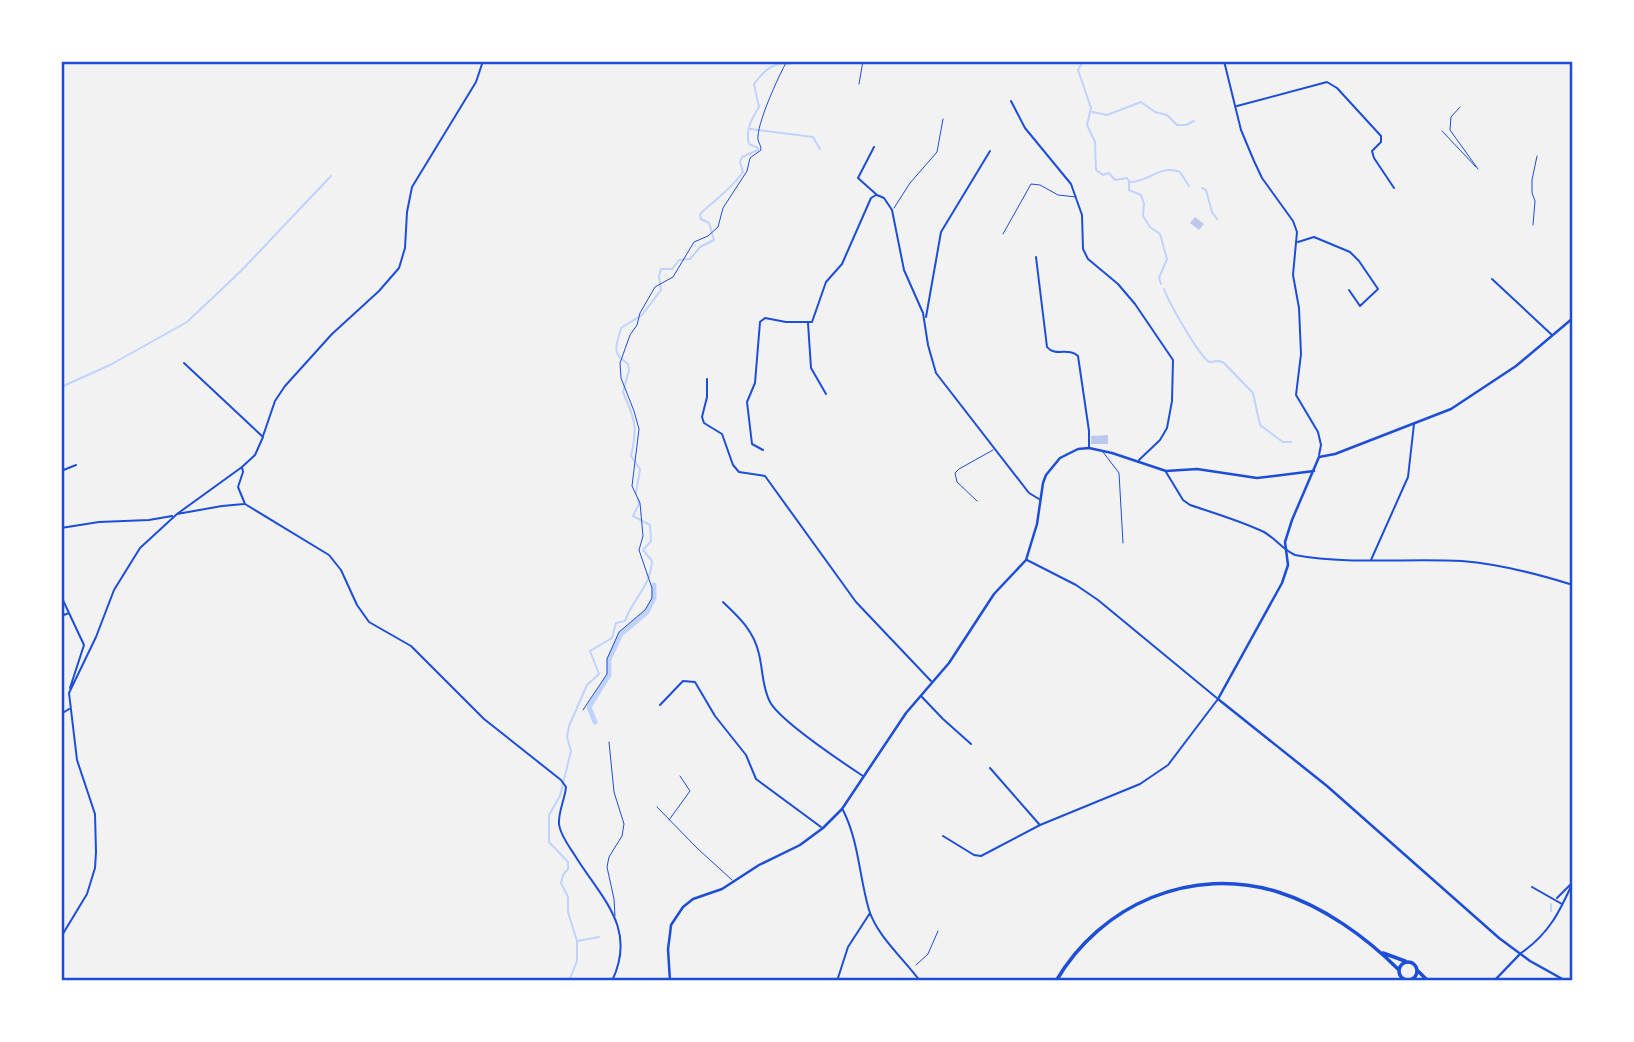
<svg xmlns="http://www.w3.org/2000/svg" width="1634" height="1042" font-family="Commissioner,sans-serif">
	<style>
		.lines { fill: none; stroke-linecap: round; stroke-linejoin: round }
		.stream { stroke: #bfd3fe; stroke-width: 2 }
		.canal { stroke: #bfd3fe; stroke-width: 5 }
		.building { fill: #bdc9ec }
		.path { stroke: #1d4ed8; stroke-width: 1 }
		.service { stroke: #1d4ed8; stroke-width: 1 }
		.minor { stroke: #1d4ed8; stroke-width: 2 }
		.tertiary { stroke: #1d4ed8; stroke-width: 2.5 }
		.primary { stroke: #1d4ed8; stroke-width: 3.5 }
		.neatline { fill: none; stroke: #1d4ed8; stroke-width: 2.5 }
	</style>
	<rect width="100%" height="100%" fill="#f2f2f2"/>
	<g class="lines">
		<path class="stream" d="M1083,61l-5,9 13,38 -4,17 8,17 1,28 7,5 6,-2 6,7 12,-2 2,3v9l12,5 3,9 -1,12 7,11 10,7 7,25 -8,19 2,6
			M1092,112l15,3 34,-13 14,10 12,3 10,10h9l8,-4
			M750,129l63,8 7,12
			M1129,182c19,1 31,-18 51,-10l9,14
			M1202,188l4,2 6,22 5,7
			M1164,289c5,14 34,65 45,73l10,-1 5,2 29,30 7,32 23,17h8
			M61,387l49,-22 77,-43 54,-51 90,-95
			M636,493l4,-24 -9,-13c7,-32 4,-35 -8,-64l6,-22 -1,-6c-18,-12 -11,-18 -7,-36l21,-13 19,-25 -2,-14 2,-7h11l7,-9 11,-1 10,-12 14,-7 -5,-17 -8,-4 -1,-5c15,-14 31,-25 43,-42l-3,-10 2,-5 16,-7v-2l-9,-4c-4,-13 3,-26 10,-37l-5,-23c9,-12 19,-23 35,-20l4,-3
			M1551,911v-7
			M577,941l22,-4
			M569,981l8,-20v-20l-9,-29v-15l-7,-14 2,-8 5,-6v-7l-19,-20v-27l11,-19 11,-45 -4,-14 2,-11 18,-41 12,-11 -9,-23 22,-13 4,-15 9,-2c8,-23 25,-33 27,-60l-9,-11 8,-9 -1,-16 -17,-9 6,-12 -1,-5"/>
		<path class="canal" d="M595,722l-6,-15 20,-32v-16l12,-25 26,-22 7,-14v-13"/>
	</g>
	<path class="building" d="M1195,217l9,7 -5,6 -9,-7z
		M1108,435v9h-17v-8z"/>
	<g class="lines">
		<path class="path" d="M859,84l4,-23
			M583,710l24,-36v-15l12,-27 26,-22 7,-12v-10l-13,-38 4,-14 -3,-33 -8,-17 7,-57 -5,-18 -13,-33 -1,-15 10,-28 7,-10 3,-12 15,-26 18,-10 21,-35 14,-6 10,-9 5,-19 24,-37 3,-13 11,-8c0,-4 -2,-7 -3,-10 -2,-15 21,-65 29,-79
			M916,965l12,-11 10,-23"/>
		<path class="service" d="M1460,107l-9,10 -1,13 28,39
			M1442,131l34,36
			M894,208l16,-25 27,-31 6,-33
			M1533,225l2,-24 -3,-8v-13l5,-24
			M1003,234l28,-50 9,1 18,10 18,2
			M1103,452l16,21 4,70
			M977,501l-20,-19 -2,-9 4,-4 34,-19
			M609,742l5,50 10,32 -2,12 -13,21 -2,10 7,32 1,17
			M657,807l40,41 35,32
			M669,820l21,-29 -10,-15"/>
		<path class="minor" d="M1224,61l17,69 13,31 8,17 31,43 4,11 -4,43 6,33 2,46 -5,41 22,37 3,13 -2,10
			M1011,101l14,27 46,56 11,31 1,34 5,10 30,25 17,20 38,56 -1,41 -5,27 -7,12 -21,20
			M1237,106l90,-24 10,6 44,48v6l-9,9 2,7 20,30
			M874,147l-16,31 19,17 7,3 8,12 12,60 19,43 5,32 8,28 93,120 10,6
			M1298,242l16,-5 36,15 9,9 19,28 -18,17 -11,-16
			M1036,257l11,90c8,10 22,0 31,9l11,75v16
			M1492,279l60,56
			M926,317l15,-85 49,-81
			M808,323l3,45 15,26
			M707,379v18l-5,20 2,6 18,11 11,31 6,7 26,4 91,126 75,79
			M263,436l12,-35 10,-15 47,-52 47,-43 20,-23 6,-20 2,-36 5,-25 64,-105 7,-21
			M763,450l-11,-6 -5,-42 8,-19 5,-61 5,-4 21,4h26l14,-40 16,-18 29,-66 5,-3
			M242,467l1,5 -5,15 7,17 84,51 12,15 16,35 12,17 42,24 73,73 77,61 5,7c-1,12 -8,25 -7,37 1,10 9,21 15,30 26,43 64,73 38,127
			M61,471l15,-6
			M1166,472l17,28 7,5c24,8 51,16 74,27 11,6 19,18 31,23 55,10 111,3 167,6 37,3 76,13 111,24
			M177,514l45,-8 22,-2
			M61,528l38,-6 50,-2 23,-4
			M1371,560l37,-83 6,-53
			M61,596l23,49 -14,43
			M723,602c16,15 31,29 36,52 4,16 3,33 11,48 11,20 72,60 93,74
			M61,616l8,-3
			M921,696l22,23 28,25
			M660,705l23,-24 12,1 20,34 31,39 10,24 65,48
			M61,714l8,-5
			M990,768l49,56
			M843,810c16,32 16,66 26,100 8,26 35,49 51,71
			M943,836l31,19 7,1 59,-31 100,-41 28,-19 50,-66 -120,-99 -22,-15 -49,-25
			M1532,887l30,17
			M1557,898l13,-13
			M61,937l26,-43 8,-26 1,-16 -1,-38 -18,-54 -8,-67 27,-56 18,-47 26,-42 37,-34 65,-47 13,-12 8,-18 -79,-74
			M1521,953c28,-19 39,-42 52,-71
			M837,981l11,-34 22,-34
			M1401,981l1,-3"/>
		<path class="tertiary" d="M670,981l-2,-32 2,-15 1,-9 12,-18 10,-8 29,-10 37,-24 41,-20 23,-17 19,-19 64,-96 43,-50 45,-69 32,-34 11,-36 6,-41 3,-8 14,-17 18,-9 11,-1 23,5 54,18 31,-2 60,9 57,-7
			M1494,981l26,-27
			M1566,981l-36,-20 -31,-23 -172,-152 -109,-87 64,-116 6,-18 -3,-23 7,-22 27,-63 16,-3 116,-45 65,-43 57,-48"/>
		<path class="primary" d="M1383,953l22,8
			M1399 971a9 9 0 1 1 18 0a9 9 0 1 1-18 0Z
			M1418,971l10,10
			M1056,981c45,-77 136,-116 222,-89 45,14 88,45 121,78"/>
	</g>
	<rect width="1634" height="1042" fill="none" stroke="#ffffff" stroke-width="126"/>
	<rect x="63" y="63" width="1508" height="916" class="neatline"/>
</svg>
